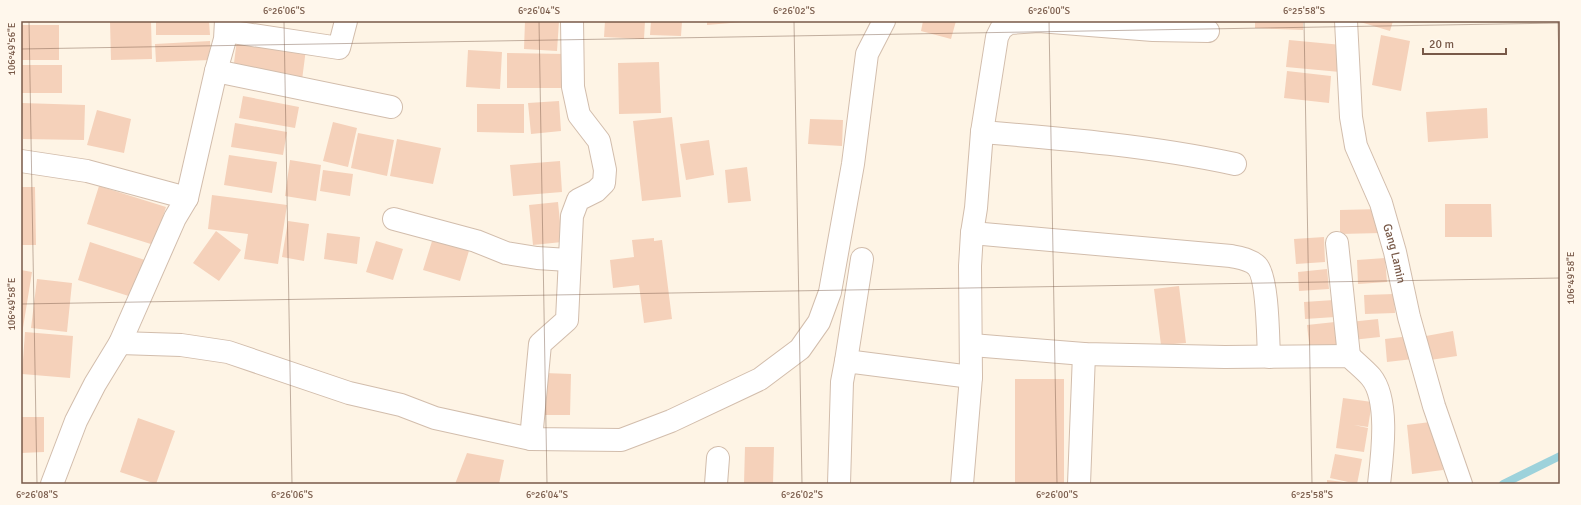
<svg xmlns="http://www.w3.org/2000/svg" width="1581" height="505" font-family="Signika,sans-serif">
	<style>
		.lines { fill: none; stroke-linecap: round; stroke-linejoin: round }
		.stream { stroke: #9dd2db; stroke-width: 8 }
		.building { fill: #f5d1ba }
		.minor-casing { stroke: #d2bdac; stroke-width: 24 }
		.minor { stroke: #fff; stroke-width: 22 }
		.ticks { fill: none; stroke: #785948; stroke-width: 1; stroke-opacity: 0.45 }
		.labels { text-anchor: middle; stroke-width: 3; stroke-linejoin: round; paint-order: stroke }
		.street-label { font-size: 12px; fill: #785948; stroke: #fff7ec }
		.neatline { fill: none; stroke: #785948; stroke-width: 1.5 }
		.ticks-label { font-size: 10px; text-anchor: middle; fill: #785948 }
	</style>
	<rect width="100%" height="100%" fill="#fef4e5"/>
	<g class="lines">
		<path class="stream" d="M1503,484l57,-28"/>
	</g>
	<path class="building" d="M110,21h41l1,38 -41,1z
		M156,21h53l1,14h-54z
		M525,21h34l-2,30 -33,-2z
		M605,21h40l-1,18 -40,-2z
		M651,21h31l-1,15 -31,-1z
		M707,21h35v1l-35,3z
		M923,21h33l-5,18 -30,-8z
		M1255,21h48v9l-48,-2z
		M1357,21h36l-3,10z
		M21,25h38v35h-38z
		M1381,35l29,6 -9,50 -29,-6z
		M237,39l69,10 -4,31 -69,-9z
		M1289,40l53,5 -2,27 -54,-5z
		M210,41l1,19 -55,2 -1,-18z
		M468,50l34,2 -2,37 -34,-2z
		M507,53l59,1 -1,34h-58z
		M659,62l2,51 -42,1 -1,-51z
		M21,65h41v28h-41z
		M1287,71l44,5 -2,27 -45,-5z
		M243,96l56,11 -4,21 -56,-10z
		M559,101l2,30 -30,3 -3,-31z
		M22,103l63,2 -1,35 -61,-1z
		M477,104h47v29l-47,-1z
		M1487,108l1,30 -60,4 -2,-30z
		M97,110l34,9 -7,34 -37,-8z
		M672,117l9,80 -39,4 -9,-80z
		M810,119l33,1 -1,26 -34,-2z
		M333,122l24,6 -9,39 -25,-6z
		M235,123l52,9 -4,23 -52,-8z
		M358,133l36,7 -7,36 -36,-8z
		M397,139l44,9 -8,36 -43,-8z
		M709,140l5,35 -28,5 -6,-36z
		M229,155l48,7 -5,31 -48,-8z
		M290,160l31,5 -5,36 -31,-5z
		M560,161l2,31 -49,4 -3,-31z
		M747,167l4,34 -23,2 -3,-33z
		M323,170l30,4 -3,22 -30,-5z
		M99,186l67,21 -12,38 -67,-21z
		M21,187h14l1,58h-15z
		M212,195l75,10 -9,59 -34,-5 4,-25 -40,-5z
		M558,202l4,40 -29,3 -4,-40z
		M1445,204h46l1,33h-47z
		M1380,209l1,24 -41,1v-24z
		M288,221l21,3 -5,37 -22,-4z
		M216,231l25,19 -22,31 -26,-18z
		M327,233l33,4 -3,27 -33,-5z
		M1324,237l1,25 -29,2 -2,-25z
		M433,238l38,6 -11,37 -37,-11z
		M654,238v3l8,-1 10,79 -28,4 -5,-38 -26,3 -3,-28 24,-3 -2,-17z
		M376,241l27,8 -10,31 -27,-8z
		M90,242l58,19 -13,37 -57,-18z
		M1385,258l2,24 -29,2 -1,-24z
		M1327,269l2,20 -30,2 -1,-19z
		M21,270l11,2 -10,62h-1z
		M37,279l35,4 -5,49 -36,-4z
		M1179,286l7,57 -25,2 -7,-56z
		M1394,294l1,19 -30,1 -1,-19z
		M1334,300l1,17 -30,2 -1,-17z
		M1378,319l2,18 -28,3 -2,-18z
		M1335,322l3,27 -28,3 -3,-27z
		M1453,331l4,25 -27,4 -4,-24z
		M25,332l48,4 -3,42 -48,-4z
		M1410,336l3,23 -26,3 -2,-23z
		M545,373l26,1 -1,41h-26z
		M1015,379h49v105h-49z
		M1343,398l29,4 -4,25 -14,-2 14,3 -4,24 -28,-4z
		M21,417h23v35l-23,1z
		M138,418l37,13 -19,53 -36,-12z
		M1438,421l5,49 -31,4 -5,-49z
		M745,447h29l-1,37h-29z
		M467,453l37,7 -5,24h-44z
		M1335,454l27,5 -5,25 -27,-6z
		M1327,480l25,3v1h-25z"/>
	<g class="lines">
		<g class="minor-casing">
			<g id="minor">
				<path id="s1" d="M1346,21l5,96 5,29 25,57 14,49 14,65 25,89 27,78"/>
				<path d="M226,31l113,17 7,-27"/>
				<path d="M216,71l175,36"/>
				<path d="M982,132c85,7 170,14 253,32"/>
				<path d="M21,161l66,10 100,27"/>
				<path d="M394,219l82,22 30,12 31,5 31,2"/>
				<path d="M972,233l259,23c8,2 19,3 26,10 11,12 11,72 12,91"/>
				<path d="M1337,243l12,113"/>
				<path d="M120,343l61,2 47,7 121,41 52,12 34,13 96,21 90,1 50,-19 89,-42 40,-30 19,-27 11,-30 23,-128 14,-110 17,-33"/>
				<path d="M972,345l112,9 141,3 124,-1c7,7 16,14 22,21 19,23 11,80 8,107"/>
				<path d="M846,361l16,-102"/>
				<path d="M531,439l9,-95 27,-24 5,-104 6,-16 18,-9 8,-8 1,-13 -6,-29 -20,-26 -6,-28 -1,-66"/>
				<path d="M52,484l24,-63 19,-37 25,-41 55,-125 12,-20 29,-127 9,-32 1,-18"/>
				<path d="M716,484l2,-26"/>
				<path d="M839,484l3,-102 4,-21 125,16"/>
				<path d="M962,484l9,-107 -1,-111 2,-33 4,-25 6,-76 15,-95 4,-8 8,-6 30,-2 114,9 55,1"/>
				<path d="M1079,484l5,-130"/>
			</g>
		</g>
		<use href="#minor" class="minor"/>
	</g>
	<path class="ticks" d="M29,21l8,463M284,21l8,463M539,21l8,463M794,21l8,463M1049,21l8,463M1304,21l8,463M1558,21l2,89M21,49l1539,-26M21,304l1539,-26"/>
	<g class="labels">
		<g class="street-label">
			<text dy="4" stroke="none"><textPath href="#s1" startOffset="240">Gang Lamin</textPath></text>
		</g>
	</g>
	<rect width="1581" height="505" fill="none" stroke="#fff7ec" stroke-width="44"/>
	<path d="M1423 48v6h83v-6" fill="none" stroke="#785948" stroke-width="2"/>
	<text x="1429" y="48" font-size="12" fill="#785948" stroke="#fff7ec" stroke-width="3" paint-order="stroke">20 m</text>
	<rect x="22" y="22" width="1537" height="461" class="neatline"/>
	<g class="ticks-label">
		<text x="284" y="14">6°26'06"S</text>
		<text x="539" y="14">6°26'04"S</text>
		<text x="794" y="14">6°26'02"S</text>
		<text x="1049" y="14">6°26'00"S</text>
		<text x="1304" y="14">6°25'58"S</text>
		<text transform="translate(11 49) rotate(-90)" y="4">106°49'56"E</text>
		<text transform="translate(1570 278) rotate(-90)" y="4">106°49'58"E</text>
		<text transform="translate(11 304) rotate(-90)" y="4">106°49'58"E</text>
		<text x="37" y="498">6°26'08"S</text>
		<text x="292" y="498">6°26'06"S</text>
		<text x="547" y="498">6°26'04"S</text>
		<text x="802" y="498">6°26'02"S</text>
		<text x="1057" y="498">6°26'00"S</text>
		<text x="1312" y="498">6°25'58"S</text>
	</g>
</svg>
